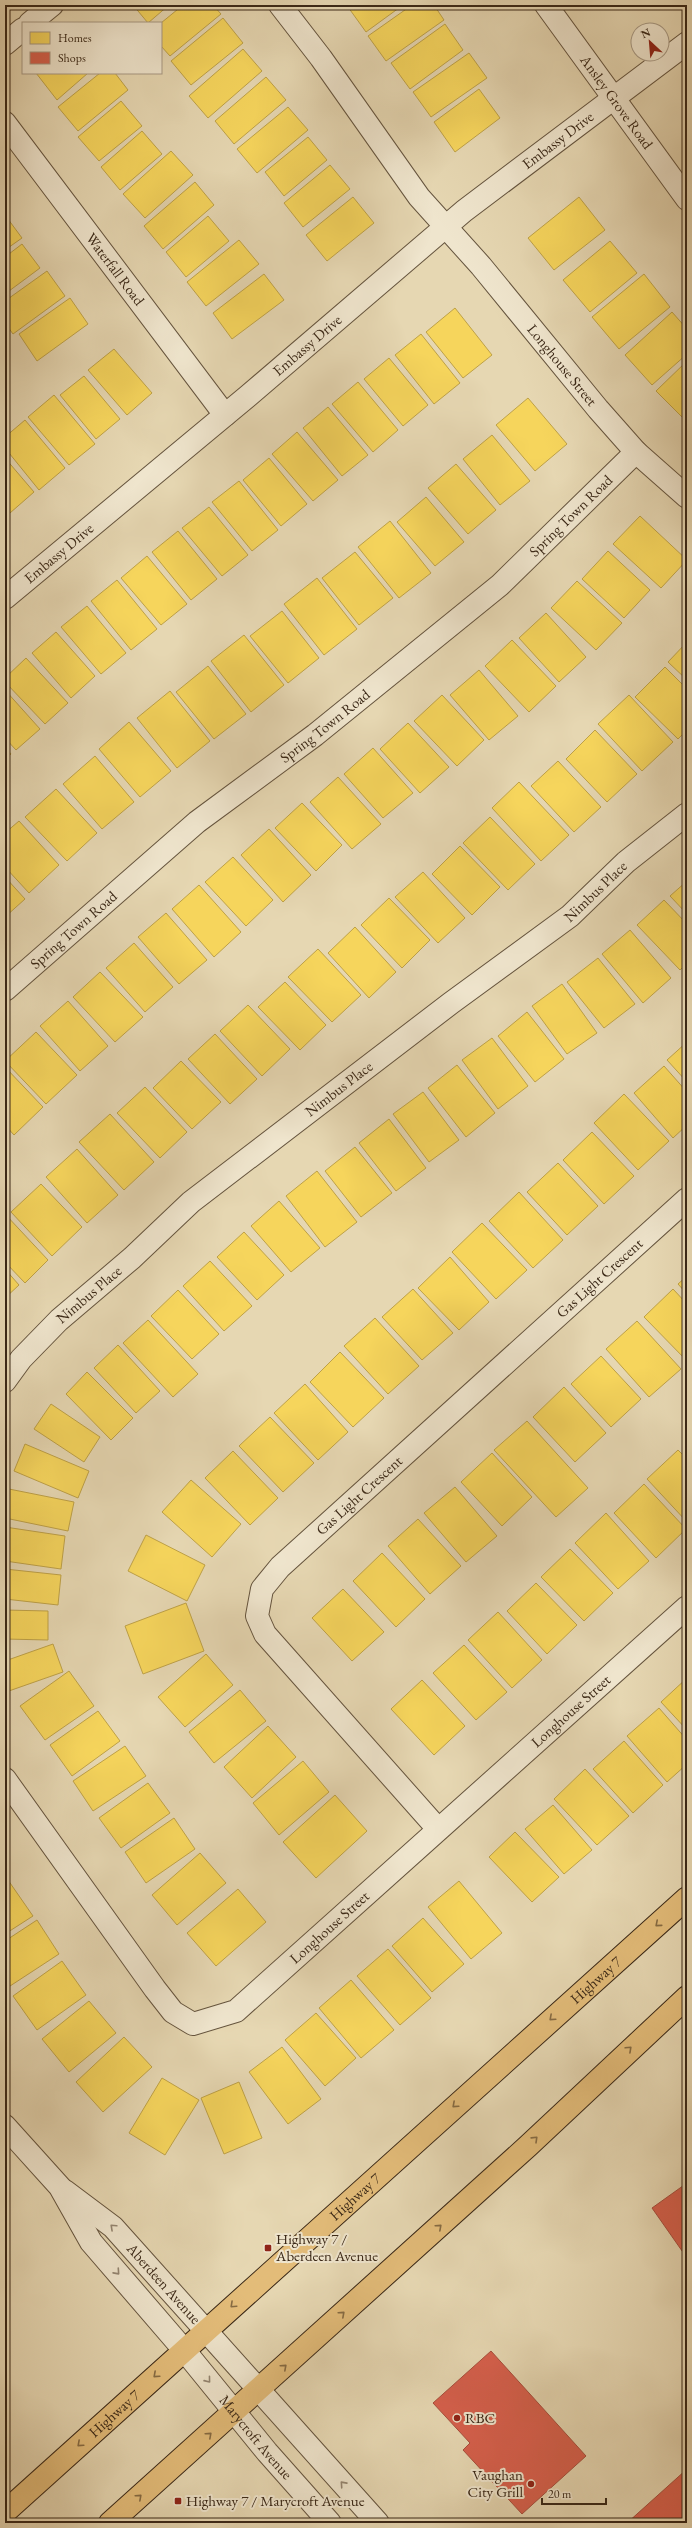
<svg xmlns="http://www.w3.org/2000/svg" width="692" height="2528" font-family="'EB Garamond',serif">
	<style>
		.homes { fill: #f6d55c; stroke: #bea147 }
		.shops { fill: #d6604d; stroke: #a74f3d }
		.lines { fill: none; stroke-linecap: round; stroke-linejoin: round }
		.minor-casing { stroke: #65543e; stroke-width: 24 }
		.tertiary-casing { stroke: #65543e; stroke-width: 24 }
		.primary-casing { stroke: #3a2817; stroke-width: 24 }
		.minor { stroke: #efe5cd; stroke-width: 22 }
		.tertiary { stroke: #efe5cd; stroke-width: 22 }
		.primary { stroke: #e3bc79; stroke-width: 22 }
		.oneway { stroke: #866b43 }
		.oneway2 { stroke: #948672 }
		.poi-dot { fill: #8f2418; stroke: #efe5cd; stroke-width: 1.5 }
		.labels { text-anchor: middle; stroke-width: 4; stroke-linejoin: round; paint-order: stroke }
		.street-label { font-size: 15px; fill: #3a2817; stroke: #efe5cd }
		.poi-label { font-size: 15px; fill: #3a2817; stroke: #efe5cd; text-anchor: start }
	</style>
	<rect width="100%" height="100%" fill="#e6d7b2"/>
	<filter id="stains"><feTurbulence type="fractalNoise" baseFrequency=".005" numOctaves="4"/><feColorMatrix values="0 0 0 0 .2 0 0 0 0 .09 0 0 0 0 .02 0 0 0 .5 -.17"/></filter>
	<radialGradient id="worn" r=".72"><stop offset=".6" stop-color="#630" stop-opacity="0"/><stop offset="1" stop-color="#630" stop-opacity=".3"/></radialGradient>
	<path class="homes" d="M133,5h36l-21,18z
		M183,5h30l8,9 -51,42 -9,-10v-23z
		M350,5h53l-37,27 -18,-25z
		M412,5h22l10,15 -58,41 -18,-25z
		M223,18l20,25 -52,42 -20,-24z
		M445,24l18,26 -53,39 -19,-26z
		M243,49l19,22 -54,47 -19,-22z
		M469,53l18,25 -56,39 -18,-25z
		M36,73h52l-31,27z
		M100,73h15l13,17 -50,41 -20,-24z
		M266,77l20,23 -52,44 -19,-23z
		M479,89l21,29 -45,34 -21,-30z
		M121,101l21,25 -43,35 -21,-24z
		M288,107l20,23 -51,43 -20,-24z
		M142,131l20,23 -42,36 -19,-23z
		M308,137l19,23 -43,36 -19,-24z
		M171,151l22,24 -48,43 -22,-24z
		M330,165l20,24 -47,38 -19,-24z
		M195,182l19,23 -51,44 -19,-23z
		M353,197l21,26 -47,38 -21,-26z
		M579,197l26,33 -51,40 -26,-32z
		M5,215l17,23 -17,12z
		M208,216l21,25 -43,36 -20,-25z
		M239,240l20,24 -53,42 -19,-24z
		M610,241l27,32 -47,39 -27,-32z
		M22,244l18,24 -35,26v-37z
		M47,271l18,25 -52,38 -8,-11v-22z
		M264,274l20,26 -52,39 -19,-26z
		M644,274l26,33 -51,42 -27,-32z
		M70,298l18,26 -51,37 -18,-27z
		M455,308l37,47 -29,23 -37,-46z
		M672,312l15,17v25l-35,31 -27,-30z
		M421,334l39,49 -26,21 -39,-49z
		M114,349l38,44 -25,22 -39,-45z
		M389,358l39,47 -25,21 -39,-47z
		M687,361v59l-1,1 -30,-30z
		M84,376l36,43 -24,20 -36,-44z
		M358,382l40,48 -25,22 -41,-48z
		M54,395l41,49 -26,21 -41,-48z
		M528,398l39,46 -32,27 -39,-46z
		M328,407l40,48 -26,21 -39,-48z
		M25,420l40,48 -26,22 -34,-42v-11z
		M297,432l41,48 -25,21 -41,-47z
		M492,435l38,46 -30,24 -37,-46z
		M5,458l29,34 -24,21 -5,-5z
		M269,458l38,46 -26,22 -38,-46z
		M456,464l40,46 -28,24 -40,-46z
		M239,481l39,49 -26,21 -40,-49z
		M426,497l38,45 -29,24 -38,-44z
		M209,507l39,48 -26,21 -40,-48z
		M640,516l47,44 -26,28 -48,-44z
		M390,521l41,52 -32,25 -41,-51z
		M178,531l39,48 -26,21 -39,-48z
		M608,551l42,39 -26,28 -42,-39z
		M355,552l38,46 -34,27 -37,-47z
		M147,556l40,48 -26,21 -40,-47z
		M317,578l40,51 -33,26 -40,-51z
		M117,580l40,49 -26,21 -40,-49z
		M577,581l45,42 -26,27 -45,-42z
		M87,606l39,47 -25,21 -40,-47z
		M282,611l37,47 -31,25 -38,-47z
		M546,613l40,44 -27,25 -40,-44z
		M56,632l39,44 -24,22 -39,-45z
		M244,635l40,50 -33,27 -40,-51z
		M512,640l44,46 -27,26 -44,-46z
		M687,642v38l-19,-18z
		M26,658l42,45 -23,21 -40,-42v-4z
		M208,666l38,48 -32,25 -38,-47z
		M665,667l22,22v41l-9,9 -43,-42z
		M479,670l39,46 -29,24 -39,-45z
		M5,690l35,39 -24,21 -11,-12z
		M170,691l40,50 -33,27 -40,-50z
		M442,695l42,45 -27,26 -43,-45z
		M629,695l44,47 -31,29 -44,-47z
		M129,722l42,49 -31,26 -41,-48z
		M408,723l41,44 -29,26 -40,-44z
		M595,730l42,44 -30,28 -41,-43z
		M5,747l6,7 -6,6z
		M373,748l40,45 -30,25 -39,-44z
		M95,756l39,46 -32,27 -39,-45z
		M558,761l43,46 -27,25 -43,-46z
		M338,777l43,47 -29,25 -42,-47z
		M519,782l50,53 -28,26 -49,-53z
		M56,789l41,44 -30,28 -42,-44z
		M302,803l40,42 -26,26 -41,-43z
		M490,817l45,47 -27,26 -45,-47z
		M19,821l40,44 -30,28 -24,-26v-34z
		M269,829l42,46 -28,27 -42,-47z
		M460,846l40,41 -28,28 -40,-41z
		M233,857l40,43 -27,26 -41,-44z
		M423,872l42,46 -27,25 -43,-46z
		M5,877l20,22 -20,18z
		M687,881v33l-17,-18z
		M199,885l42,47 -27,25 -42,-48z
		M389,898l41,42 -28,28 -41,-43z
		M664,900l23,24v39l-7,7 -43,-45z
		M166,913l41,47 -28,24 -41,-47z
		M355,927l41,45 -27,26 -41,-45z
		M630,930l41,48 -28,25 -41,-49z
		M134,943l39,44 -28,25 -39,-44z
		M318,949l43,46 -29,27 -44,-45z
		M598,958l37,46 -31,24 -37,-46z
		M100,972l43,45 -28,25 -42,-45z
		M285,982l41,43 -26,25 -42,-43z
		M562,984l35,49 -30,21 -35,-48z
		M68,1001l40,45 -28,25 -40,-45z
		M248,1005l42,44 -28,27 -42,-45z
		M527,1012l37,47 -29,23 -37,-46z
		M36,1032l41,43 -31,29 -41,-43z
		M215,1034l42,45 -27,25 -42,-45z
		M492,1038l36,48 -30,23 -36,-49z
		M687,1042v40l-20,-22z
		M181,1061l40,41 -29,27 -39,-41z
		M457,1065l38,48 -29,24 -38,-49z
		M664,1066l23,26v33l-14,13 -39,-45z
		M5,1067l38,40 -29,28 -9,-10z
		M145,1087l42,45 -27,26 -43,-45z
		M423,1092l36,48 -30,22 -36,-48z
		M624,1094l45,47 -31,29 -44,-47z
		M110,1114l44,48 -30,28 -45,-48z
		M389,1119l37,49 -30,23 -37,-48z
		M5,1132l4,5 -4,4z
		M592,1132l42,44 -30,28 -41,-44z
		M355,1147l37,46 -31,24 -36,-46z
		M77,1149l41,46 -31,28 -41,-46z
		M558,1163l40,43 -31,29 -40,-43z
		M317,1171l40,51 -32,25 -39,-51z
		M41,1184l41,43 -30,29 -41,-44z
		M519,1192l44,48 -30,28 -44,-47z
		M279,1201l41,47 -29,24 -40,-46z
		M5,1214l43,46 -23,23 -20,-21z
		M482,1223l45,47 -31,29 -44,-47z
		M244,1232l40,43 -27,25 -40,-43z
		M450,1257l39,45 -30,28 -41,-42z
		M210,1261l42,45 -28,25 -41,-45z
		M5,1269l14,16 -14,13z
		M687,1276v18l-9,-10z
		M413,1289l40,44 -31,27 -40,-43z
		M673,1289l14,15v57l-43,-44z
		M178,1290l41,44 -27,25 -41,-43z
		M375,1318l44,48 -31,28 -44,-48z
		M148,1320l50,54 -25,23 -50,-54z
		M637,1321l44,48 -32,28 -43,-48z
		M118,1345l42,46 -24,22 -42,-45z
		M340,1352l44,46 -31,29 -43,-45z
		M601,1356l40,43 -30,28 -40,-43z
		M87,1372l46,46 -22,22 -45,-46z
		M305,1384l43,48 -30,28 -44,-47z
		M564,1387l42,46 -31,29 -42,-45z
		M51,1404l49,33 -16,25 -50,-33z
		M270,1417l44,46 -31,29 -44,-46z
		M527,1421l61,67 -32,29 -62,-67z
		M687,1442v8l-4,-5z
		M25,1444l64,27 -11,27 -64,-27z
		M678,1450l9,9v63l-40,-43z
		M233,1451l45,47 -28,27 -45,-47z
		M492,1453l40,44 -30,29 -41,-44z
		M191,1480l50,44 -29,33 -50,-45z
		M644,1484l42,45 -30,29 -42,-45z
		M455,1487l42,49 -31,26 -42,-49z
		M9,1489l65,13 -6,29 -63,-13z
		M606,1513l43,48 -31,28 -43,-46z
		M418,1519l43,47 -31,28 -42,-48z
		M5,1527l60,9 -4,33 -56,-8z
		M146,1535l59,30 -18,36 -59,-30z
		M570,1549l43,44 -29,28 -43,-44z
		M382,1553l43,46 -29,28 -43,-46z
		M5,1569l56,6 -3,30 -53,-6z
		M536,1583l41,42 -30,29 -40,-43z
		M343,1589l41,43 -32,29 -40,-43z
		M186,1603l18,48 -61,23 -18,-48z
		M5,1610l43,1v29l-43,-1z
		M498,1612l44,48 -30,28 -44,-48z
		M53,1644l10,28 -57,20 -1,-31z
		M464,1645l43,47 -31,28 -43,-47z
		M206,1654l27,31 -48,42 -27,-30z
		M69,1671l25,35 -49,34 -25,-34z
		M687,1678v52l-26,-28z
		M422,1680l43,46 -31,29 -43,-46z
		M240,1690l26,31 -52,42 -25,-31z
		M659,1708l28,32v24l-20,18 -40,-46z
		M98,1711l22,30 -48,35 -22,-31z
		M268,1726l28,31 -44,41 -28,-31z
		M624,1741l39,44 -30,28 -40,-44z
		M125,1746l21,30 -53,35 -20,-30z
		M303,1761l26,31 -50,43 -26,-32z
		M585,1769l44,47 -32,29 -43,-46z
		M148,1783l22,30 -49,35 -22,-30z
		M335,1795l32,36 -51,47 -33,-36z
		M553,1805l39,45 -28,24 -39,-45z
		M174,1818l21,31 -49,34 -21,-31z
		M515,1832l44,45 -27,25 -43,-45z
		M200,1853l26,30 -49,42 -25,-30z
		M8,1880l25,36 -28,18v-52z
		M459,1881l43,52 -31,26 -43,-52z
		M238,1889l28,33 -50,44 -29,-33z
		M423,1918l41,46 -32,28 -40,-46z
		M37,1920l22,34 -52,34 -2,-47z
		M388,1949l43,49 -31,27 -43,-49z
		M62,1961l24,34 -49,35 -24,-34z
		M351,1980l43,50 -33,28 -42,-50z
		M89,2001l27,32 -47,39 -27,-33z
		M316,2013l40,45 -31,28 -40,-46z
		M124,2037l28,30 -49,45 -27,-30z
		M282,2047l39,52 -33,25 -39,-52z
		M162,2078l37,22 -34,55 -36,-22z
		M239,2082l23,56 -38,16 -23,-56z"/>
	<path class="shops" d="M687,2183v75l-35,-50z
		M491,2351l95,105 -64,58 -59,-64 7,-7 -37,-40z
		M687,2469v54h-60z"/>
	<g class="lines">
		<g class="minor-casing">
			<g id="minor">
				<path id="s1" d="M280,5l41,53 98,139 62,69 117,143 38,43 51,45"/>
				<path d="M30,23l22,-18"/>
				<path d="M5,44l18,-15"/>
				<path id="s2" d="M5,123l220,292"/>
				<path id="s3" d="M5,990l192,-168 118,-87 185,-150 136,-133"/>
				<path id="s4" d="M5,1381l16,-22 38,-39 73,-62 59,-56 260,-199 119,-87 56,-54 61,-48"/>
				<path id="s5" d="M5,1779l150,210 18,23 20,12 43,-13 451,-404"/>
				<path id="s6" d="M438,1829l-173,-195 -8,-18 5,-27 18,-22 407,-368"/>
				<path id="s7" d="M184,2350l83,102 63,71"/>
				<path d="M259,2390l119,133"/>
			</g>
		</g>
		<g class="tertiary-casing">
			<g id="tertiary">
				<path id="s8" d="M546,5l141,194"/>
				<path id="s9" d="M5,598l243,-202 216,-185 223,-168"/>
				<path d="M5,2126l55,61 31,55 93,108"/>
				<path id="s10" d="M65,2191l48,36 146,163"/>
			</g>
		</g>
		<g class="primary-casing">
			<g id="primary">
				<path id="s11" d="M5,2512l682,-614"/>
				<path d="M110,2523l418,-377 159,-149"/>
			</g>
		</g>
		<use href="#minor" class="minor"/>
		<use href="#tertiary" class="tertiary"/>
		<use href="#primary" class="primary"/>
	</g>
	<defs><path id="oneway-chevron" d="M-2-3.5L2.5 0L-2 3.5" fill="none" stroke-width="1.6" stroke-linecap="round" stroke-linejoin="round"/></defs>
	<g class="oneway">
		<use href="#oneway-chevron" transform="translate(658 1924) rotate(139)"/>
		<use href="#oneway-chevron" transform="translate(552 2018) rotate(138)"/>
		<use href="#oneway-chevron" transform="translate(629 2049) rotate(-43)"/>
		<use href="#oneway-chevron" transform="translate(455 2105) rotate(138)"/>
		<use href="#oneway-chevron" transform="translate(535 2139) rotate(-44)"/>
		<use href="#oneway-chevron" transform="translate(439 2227) rotate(-42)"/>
		<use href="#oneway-chevron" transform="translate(233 2305) rotate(137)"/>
		<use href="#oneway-chevron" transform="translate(342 2314) rotate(-42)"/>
		<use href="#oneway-chevron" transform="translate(284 2367) rotate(-42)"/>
		<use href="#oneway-chevron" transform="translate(156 2375) rotate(138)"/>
		<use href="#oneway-chevron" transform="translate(209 2435) rotate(-42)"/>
		<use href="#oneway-chevron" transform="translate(80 2444) rotate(138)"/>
		<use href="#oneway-chevron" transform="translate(139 2497) rotate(-42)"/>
	</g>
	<g class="oneway2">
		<use href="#oneway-chevron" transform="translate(113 2227) rotate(-137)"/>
		<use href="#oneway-chevron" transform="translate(117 2272) rotate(48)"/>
		<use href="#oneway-chevron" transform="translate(208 2380) rotate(51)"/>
		<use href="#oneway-chevron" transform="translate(343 2484) rotate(-132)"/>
	</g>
	<g class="poi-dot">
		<rect x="264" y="2244" width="8" height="8" rx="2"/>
		<circle cx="457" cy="2418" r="4"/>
		<circle cx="531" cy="2484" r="4"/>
		<rect x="174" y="2497" width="8" height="8" rx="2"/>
	</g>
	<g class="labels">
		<g class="street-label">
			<text dy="5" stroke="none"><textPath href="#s8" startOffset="120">Ansley Grove Road</textPath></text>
			<text dy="5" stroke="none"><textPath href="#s9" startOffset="718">Embassy Drive</textPath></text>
			<text dy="5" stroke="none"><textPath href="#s2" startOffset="183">Waterfall Road</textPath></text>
			<text dy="5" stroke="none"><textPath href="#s9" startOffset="394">Embassy Drive</textPath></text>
			<text dy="5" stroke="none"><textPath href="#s1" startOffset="458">Longhouse Street</textPath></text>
			<text dy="5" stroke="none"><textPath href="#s3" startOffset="739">Spring Town Road</textPath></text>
			<text dy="5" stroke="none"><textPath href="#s9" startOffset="70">Embassy Drive</textPath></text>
			<text dy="5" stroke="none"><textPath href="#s3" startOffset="415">Spring Town Road</textPath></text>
			<text dy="5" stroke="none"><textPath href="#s4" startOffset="769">Nimbus Place</textPath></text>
			<text dy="5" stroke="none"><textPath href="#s3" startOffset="91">Spring Town Road</textPath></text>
			<text dy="5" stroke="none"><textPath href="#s4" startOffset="445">Nimbus Place</textPath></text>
			<text dy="5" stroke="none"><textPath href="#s6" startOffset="767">Gas Light Crescent</textPath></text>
			<text dy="5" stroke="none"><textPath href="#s4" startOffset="121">Nimbus Place</textPath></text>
			<text dy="5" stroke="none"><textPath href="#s6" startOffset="443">Gas Light Crescent</textPath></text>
			<text dy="5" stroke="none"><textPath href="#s5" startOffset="805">Longhouse Street</textPath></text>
			<text dy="5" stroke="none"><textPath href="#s5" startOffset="481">Longhouse Street</textPath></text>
			<text dy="5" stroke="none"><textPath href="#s11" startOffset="795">Highway 7</textPath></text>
			<text dy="5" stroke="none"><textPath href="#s11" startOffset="471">Highway 7</textPath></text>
			<text dy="5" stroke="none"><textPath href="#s10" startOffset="136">Aberdeen Avenue</textPath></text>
			<text dy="5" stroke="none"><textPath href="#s11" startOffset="147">Highway 7</textPath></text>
			<text dy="5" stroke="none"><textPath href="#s7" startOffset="113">Marycroft Avenue</textPath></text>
		</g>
		<g class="poi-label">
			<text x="276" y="2244">Highway 7 /<tspan x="276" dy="17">Aberdeen Avenue</tspan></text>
			<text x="465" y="2423">RBC</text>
			<text x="523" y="2480" text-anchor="end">Vaughan<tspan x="523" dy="17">City Grill</tspan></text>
			<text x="186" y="2506">Highway 7 / Marycroft Avenue</text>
		</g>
	</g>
	<rect width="692" height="2528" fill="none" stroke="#e6d7b2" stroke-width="20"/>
	<rect x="6" y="6" width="680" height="2516" fill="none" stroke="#3a2817" stroke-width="2"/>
	<rect x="10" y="10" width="672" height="2508" fill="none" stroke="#3a2817"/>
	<rect x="22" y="22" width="140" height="52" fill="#efe5cd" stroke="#a79984"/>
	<rect x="30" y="32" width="20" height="12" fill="#f6d55c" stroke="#a79984"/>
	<text x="58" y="42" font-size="12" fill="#3a2817">Homes</text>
	<rect x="30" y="52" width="20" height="12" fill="#d6604d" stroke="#a79984"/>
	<text x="58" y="62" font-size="12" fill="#3a2817">Shops</text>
	<g transform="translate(650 42) rotate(334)"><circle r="19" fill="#efe5cd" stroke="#a79984"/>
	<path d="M0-3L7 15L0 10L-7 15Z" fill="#8f2418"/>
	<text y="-6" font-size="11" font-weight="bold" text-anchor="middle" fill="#3a2817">N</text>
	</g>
	<path d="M542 2498v6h64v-6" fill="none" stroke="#3a2817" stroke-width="2"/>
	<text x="548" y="2498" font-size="12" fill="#3a2817" stroke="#efe5cd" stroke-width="3" paint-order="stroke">20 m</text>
	<rect width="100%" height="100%" filter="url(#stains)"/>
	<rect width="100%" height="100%" fill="url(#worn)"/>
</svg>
